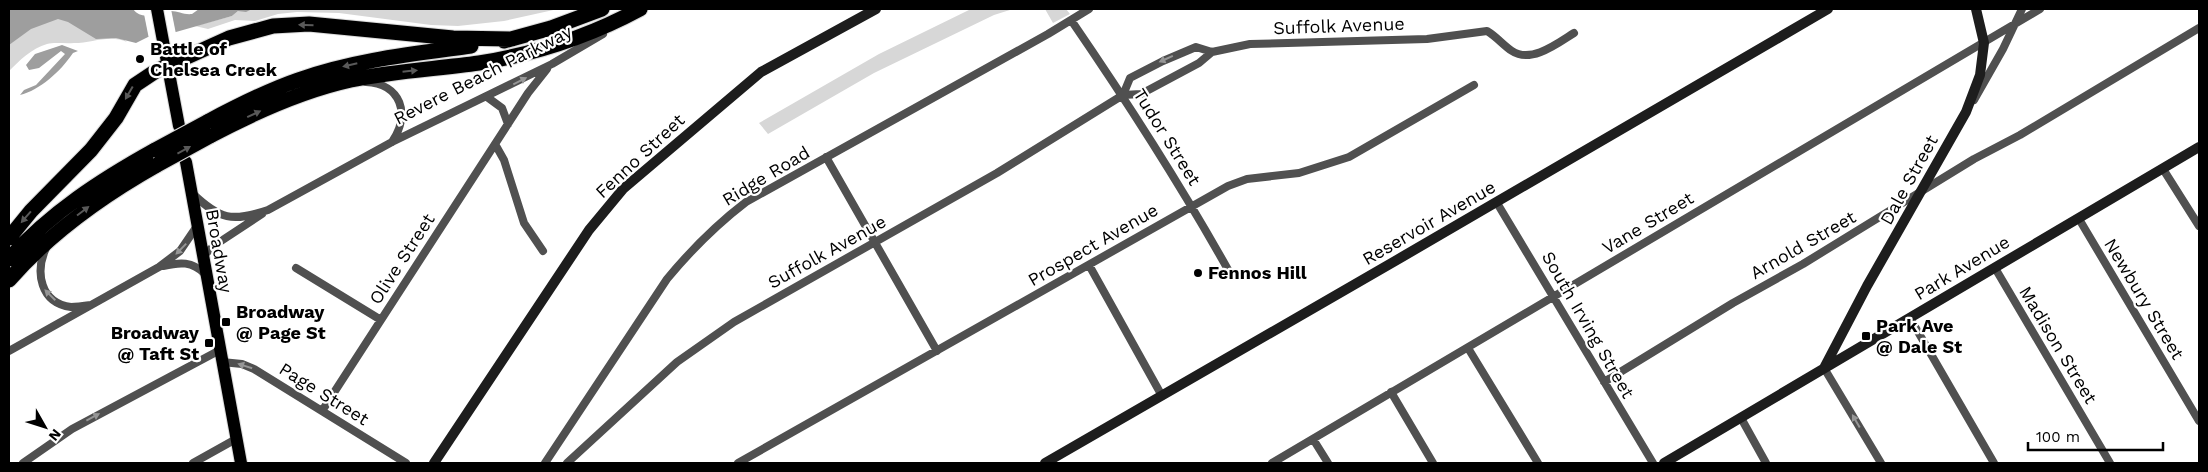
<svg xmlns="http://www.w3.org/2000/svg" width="2208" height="472" font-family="'Work Sans',sans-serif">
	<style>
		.green { fill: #d7d7d7 }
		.water { fill: #9e9e9e }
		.pier { fill: #fff }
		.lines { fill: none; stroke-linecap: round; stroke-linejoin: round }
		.primary-casing { stroke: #dbdbdb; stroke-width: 14 }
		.highway-casing { stroke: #dbdbdb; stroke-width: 17 }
		.street { stroke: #505050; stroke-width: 8 }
		.secondary { stroke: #1d1d1d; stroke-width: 10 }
		.primary { stroke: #000; stroke-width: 12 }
		.highway { stroke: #000; stroke-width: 15 }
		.highway-bridge-casing { stroke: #dbdbdb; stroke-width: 17; stroke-linecap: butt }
		.highway-bridge { stroke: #000; stroke-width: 15 }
		.oneway { fill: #595959 }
		.oneway2 { fill: #969696 }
		.poi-dot { fill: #000; stroke: #fff; stroke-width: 2 }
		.labels { text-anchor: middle; stroke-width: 4.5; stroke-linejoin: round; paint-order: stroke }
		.street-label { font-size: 18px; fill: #000; stroke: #fff }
		.poi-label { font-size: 18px; font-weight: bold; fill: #000; stroke: #fff; text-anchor: start }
	</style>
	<rect width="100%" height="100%" fill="#fff"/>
	<path class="green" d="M87,9l40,33c-17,-8 -35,1 -53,1 -9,1 -19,-1 -27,1 -15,4 -28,17 -38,27v-59z
		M252,9h306l-54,12 -46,5 -27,-1 -92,-12 -42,-1 -19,2 -23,7 -20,-1 -27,9 -13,-3 37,-10 6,-5z
		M971,9h42l-19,6 -120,58 -106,61 -9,-11 120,-69z
		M1045,9h21l4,5 -17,9z"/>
	<path class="water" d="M9,9h124c10,13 24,3 38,2 7,0 13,4 21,3l7,-5h53l-6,3 -8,-1 -6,5 -56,16 -28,5 -12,6 -20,-5 -20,1 -28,-17 -10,-3 -27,10 -22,16z
		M62,45l16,6 -5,2c-13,19 -33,37 -53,42l4,-5 12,-5 29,-31 -4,-3 -22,17 -10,2 -3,-5 9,-11z"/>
	<path class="pier" d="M171,9l5,25 -27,5 -5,-25z"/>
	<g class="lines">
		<g class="primary-casing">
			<path id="primary" d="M157,9l22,117
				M186,162l55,301"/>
		</g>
		<g class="highway-casing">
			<path id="highway" d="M504,41l47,-13 51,-19
				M207,122c30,-16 59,-31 91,-42 56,-20 114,-26 173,-34
				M210,136c45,-24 91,-45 141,-56 42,-9 85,-11 128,-17 56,-9 111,-27 161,-54
				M9,238l22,-27 60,-61 25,-32 19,-33 21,-14 73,-33 44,-12 36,-2 144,14 59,1
				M9,259c41,-46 92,-79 146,-109
				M9,280c42,-48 93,-84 148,-115"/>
		</g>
		<path class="street" d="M1071,20c57,83 111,167 160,255
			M366,82c35,2 45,32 26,60
			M1123,95l7,-17 33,-17 33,-14 16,5 38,-8 177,-5 60,-8c10,6 16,14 25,20 19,13 46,-8 62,-18
			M487,97l15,11 6,16
			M1974,100l29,-51 19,-40
			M495,144l9,16 20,63 19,28
			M826,157l111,194
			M2163,169l36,57
			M192,193c28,27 40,29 76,17l124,-68 160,-78 51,-30
			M1497,203l156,260
			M2079,219l120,202
			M46,248c-11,24 -6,55 25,59 6,0 13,-1 20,-2
			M203,256l12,-11 47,-31
			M1089,265l73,131
			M163,266c17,-4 29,-5 42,8
			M296,268l85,52
			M1995,268l115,195
			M1910,318l84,145
			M1468,348l70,115
			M9,351l150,-84 21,-16 17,-25
			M222,362l20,2 12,5 152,94
			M1824,368l57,95
			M1604,382l129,-79 70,-39 171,-105 46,-24 179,-107
			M1391,392l42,71
			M322,411l206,-318 19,-24
			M1741,418l25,45
			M1313,439l15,24
			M23,463l49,-34 148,-79
			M193,463l43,-24
			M545,463l122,-184c24,-29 49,-54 79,-77l302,-168 41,-25
			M567,463l110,-101 57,-40 263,-149 126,-78 18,-1 58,-31 13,-11
			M738,463l490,-277 19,-7 52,-6 50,-16 125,-72
			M1272,463l768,-454"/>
		<path class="secondary" d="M1824,368l43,-82 99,-174 14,-37 4,-32 -8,-34
			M434,463l155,-233 34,-41 138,-117 115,-63
			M1045,463c262,-150 522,-302 783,-454
			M1664,463l535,-316"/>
		<use href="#primary" class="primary"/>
		<use href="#highway" class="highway"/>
		<g class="highway-bridge-casing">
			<path id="highway-bridge" d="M155,150l52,-28
				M157,165l53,-29"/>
		</g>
		<use href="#highway-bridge" class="highway-bridge"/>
	</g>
	<defs><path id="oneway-solid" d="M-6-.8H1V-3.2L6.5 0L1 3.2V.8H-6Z" transform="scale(1.25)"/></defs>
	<g class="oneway">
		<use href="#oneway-solid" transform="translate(306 25) rotate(-179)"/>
		<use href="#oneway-solid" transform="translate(350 65) rotate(167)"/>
		<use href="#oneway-solid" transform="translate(410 71) rotate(-6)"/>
		<use href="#oneway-solid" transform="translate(129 93) rotate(120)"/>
		<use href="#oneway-solid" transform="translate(254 114) rotate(-25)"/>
		<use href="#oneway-solid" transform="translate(184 150) rotate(-29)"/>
		<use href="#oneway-solid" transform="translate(83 211) rotate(-37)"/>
		<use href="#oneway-solid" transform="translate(26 217) rotate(131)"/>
	</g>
	<g class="oneway2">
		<use href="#oneway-solid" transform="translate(1166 59) rotate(156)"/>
		<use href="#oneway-solid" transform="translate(520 81) rotate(-27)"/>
		<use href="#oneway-solid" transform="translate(181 249) rotate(134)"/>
		<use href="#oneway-solid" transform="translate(50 295) rotate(-135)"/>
		<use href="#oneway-solid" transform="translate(245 366) rotate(-163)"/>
		<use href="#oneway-solid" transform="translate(93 417) rotate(-28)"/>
		<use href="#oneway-solid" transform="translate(1856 421) rotate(-120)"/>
	</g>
	<g class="poi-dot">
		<circle cx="140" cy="59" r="5"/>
		<circle cx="1198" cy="273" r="5"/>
		<rect x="221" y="317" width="10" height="10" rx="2.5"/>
		<rect x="1861" y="331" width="10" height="10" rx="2.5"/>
		<rect x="204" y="338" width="10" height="10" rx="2.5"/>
	</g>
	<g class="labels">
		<g class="street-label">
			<text transform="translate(1339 26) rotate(-2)" y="6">Suffolk Avenue</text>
			<text transform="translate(483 75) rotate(-27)" y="6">Revere Beach Parkway</text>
			<text transform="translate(1167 137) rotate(58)" y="6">Tudor Street</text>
			<text transform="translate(640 156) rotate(-43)" y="6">Fenno Street</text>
			<text transform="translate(766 176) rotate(-31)" y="6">Ridge Road</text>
			<text transform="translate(1909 180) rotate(-61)" y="6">Dale Street</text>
			<text transform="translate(1429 223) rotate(-30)" y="6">Reservoir Avenue</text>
			<text transform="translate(1648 223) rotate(-31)" y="6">Vane Street</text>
			<text transform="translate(1093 245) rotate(-30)" y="6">Prospect Avenue</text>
			<text transform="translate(1803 245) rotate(-30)" y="6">Arnold Street</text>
			<text transform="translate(219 251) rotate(80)" y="6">Broadway</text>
			<text transform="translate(827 252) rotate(-29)" y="6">Suffolk Avenue</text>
			<text transform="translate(402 259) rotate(-57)" y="6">Olive Street</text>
			<text transform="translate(1962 268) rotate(-31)" y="6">Park Avenue</text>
			<text transform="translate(2144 299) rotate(59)" y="6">Newbury Street</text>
			<text transform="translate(1588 325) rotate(60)" y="6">South Irving Street</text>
			<text transform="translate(2058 345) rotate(59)" y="6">Madison Street</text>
			<text transform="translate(324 394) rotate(32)" y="6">Page Street</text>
		</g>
		<g class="poi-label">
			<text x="150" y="55">Battle of<tspan x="150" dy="21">Chelsea Creek</tspan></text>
			<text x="1208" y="279">Fennos Hill</text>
			<text x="236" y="318">Broadway<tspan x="236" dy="21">@ Page St</tspan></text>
			<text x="1876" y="332">Park Ave<tspan x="1876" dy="21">@ Dale St</tspan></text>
			<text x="199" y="339" text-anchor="end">Broadway<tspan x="199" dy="21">@ Taft St</tspan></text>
		</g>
	</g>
	<rect width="2208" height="472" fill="none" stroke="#000000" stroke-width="20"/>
	<g transform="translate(45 427) rotate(129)" stroke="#ffffff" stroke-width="4" paint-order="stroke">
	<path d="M0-4L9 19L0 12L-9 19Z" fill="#000000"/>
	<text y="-8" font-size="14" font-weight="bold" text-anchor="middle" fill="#000000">N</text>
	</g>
	<path d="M2028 442v8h135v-8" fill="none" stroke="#000000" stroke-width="2.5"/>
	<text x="2036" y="442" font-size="15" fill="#000000" stroke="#ffffff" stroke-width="4" paint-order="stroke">100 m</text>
</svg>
